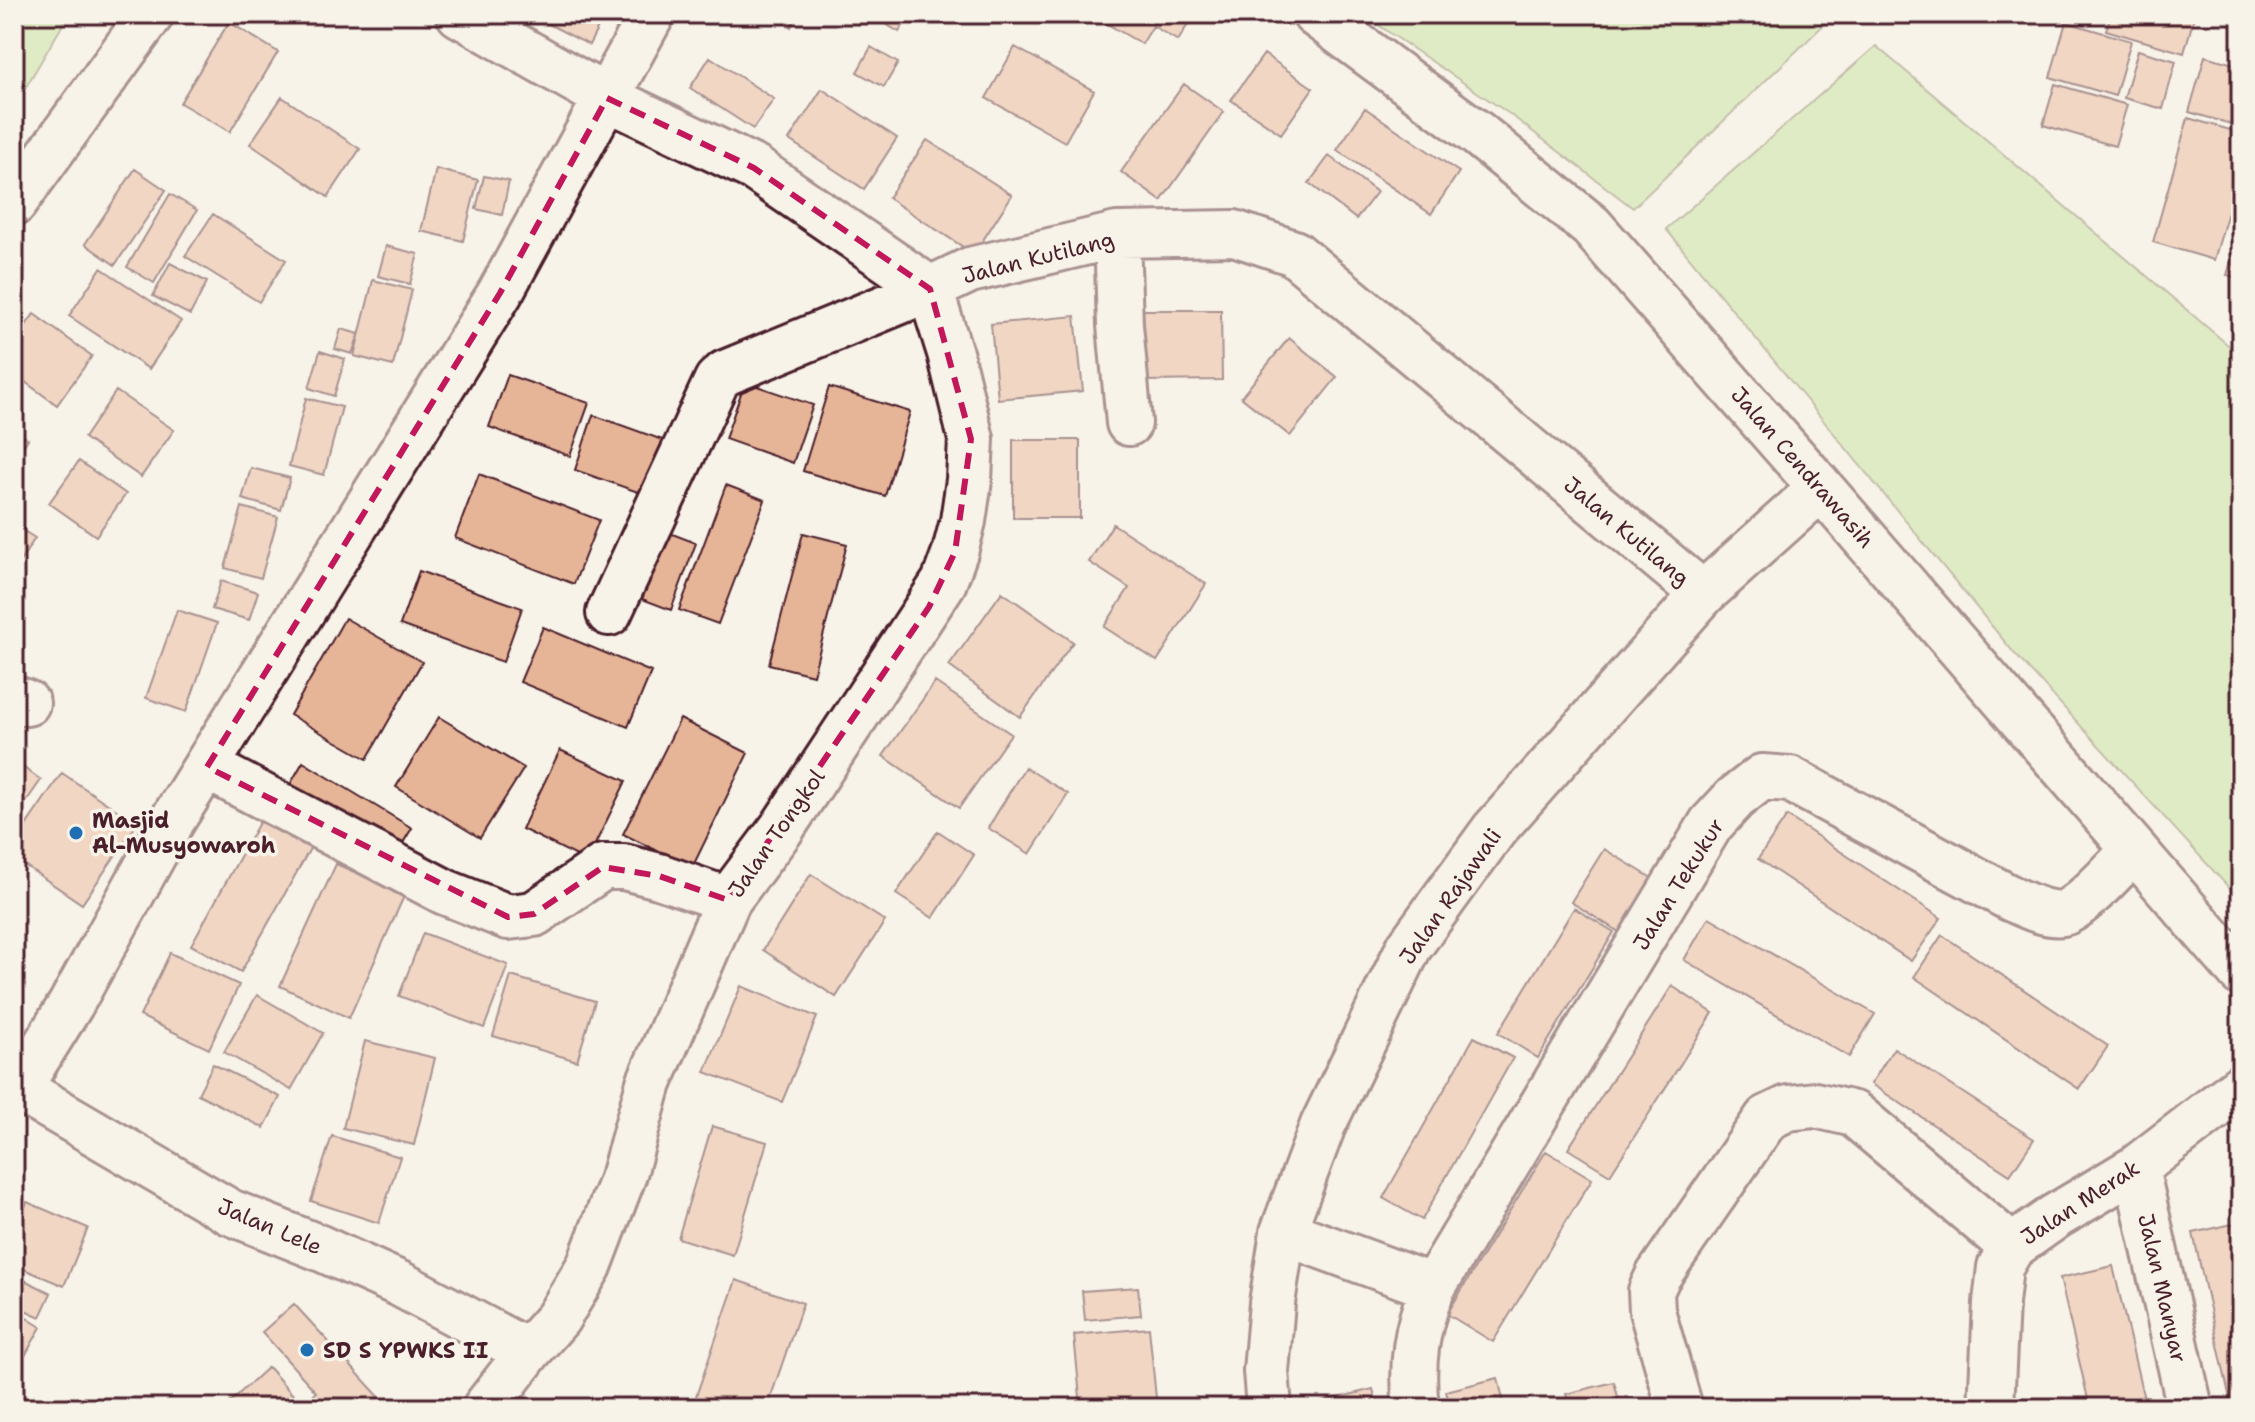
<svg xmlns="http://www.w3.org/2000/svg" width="2255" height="1422" font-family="'Shantell Sans',sans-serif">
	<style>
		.green { fill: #c2e39c; stroke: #868164; stroke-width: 2 }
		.building { fill: #e6b497; stroke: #4a1f2b; stroke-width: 2 }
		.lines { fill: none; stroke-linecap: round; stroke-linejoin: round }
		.minor-casing { stroke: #4a1f2b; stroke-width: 50 }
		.minor { stroke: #f7f3e8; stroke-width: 44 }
		.marked { fill: none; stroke: #c2185b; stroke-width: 6; stroke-dasharray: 16 10; stroke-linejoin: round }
		.poi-dot { fill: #1f6fb2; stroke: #f7f3e8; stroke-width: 3 }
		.labels { text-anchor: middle; stroke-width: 7; stroke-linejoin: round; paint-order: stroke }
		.street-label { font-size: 22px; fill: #4a1f2b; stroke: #f7f3e8 }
		.poi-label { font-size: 22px; font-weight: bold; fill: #4a1f2b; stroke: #f7f3e8; text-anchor: start }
	</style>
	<rect width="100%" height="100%" fill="#f7f3e8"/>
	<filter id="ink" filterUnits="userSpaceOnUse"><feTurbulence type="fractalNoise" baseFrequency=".0125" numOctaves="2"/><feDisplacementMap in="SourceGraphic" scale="16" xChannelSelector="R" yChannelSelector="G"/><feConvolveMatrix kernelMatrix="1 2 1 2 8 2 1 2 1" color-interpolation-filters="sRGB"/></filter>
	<g filter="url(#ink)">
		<path class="green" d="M14,14h55l-55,93z
			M1362,14h473l-202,194 -122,-93z
			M1876,46l365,310v545l-227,-248 -348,-424z"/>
		<path class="building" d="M529,14h76l-16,31z
			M769,14h29l-7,13z
			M875,14h36l-12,18 -25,-15z
			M1108,14h86l-16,27 -25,-15 -11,18 -38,-22z
			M2111,14h84l-11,39 -78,-23z
			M229,22l49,30 -48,80 -50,-29z
			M2066,22l65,19 -16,55 -65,-19z
			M871,47l27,16 -14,24 -27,-15z
			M1015,47l79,44 -29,51 -79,-44z
			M2138,50l38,11 -13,48 -39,-11z
			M1264,54l49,34 -32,46 -50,-34z
			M2205,56l36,10v61l-52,-15z
			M710,57l64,42 -21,30 -63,-41z
			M1184,84l40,28 -63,89 -40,-29z
			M2055,84l72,21 -12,41 -72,-21z
			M822,89l75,49 -33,51 -75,-49z
			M282,97l78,52 -32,48 -78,-53z
			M1365,108l94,64 -28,42 -94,-64z
			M2188,118l53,15v35l-27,92 -61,-18z
			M927,140l85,55 -38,59 -86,-56z
			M1329,156l48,36 -21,27 -47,-36z
			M135,169l31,21 -51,75 -30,-21z
			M436,169l42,11 -15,61 -42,-10z
			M484,176l25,5 -7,34 -26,-6z
			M170,194l27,16 -43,73 -27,-16z
			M213,214l73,46 -27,42 -74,-46z
			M2241,227v52l-14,-4z
			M386,246l32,8 -8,30 -32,-8z
			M170,263l37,19 -17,33 -37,-19z
			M101,268l80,53 -32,48 -80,-53z
			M373,280l39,10 -19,76 -39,-10z
			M1141,310h80l1,70 -80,1z
			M34,314l58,42 -35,49 -43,-31v-32z
			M1075,316l8,75 -85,8 -7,-75z
			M341,329l18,5 -7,20 -17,-5z
			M1289,338l48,39 -47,59 -49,-39z
			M320,351l25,8 -11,37 -25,-8z
			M508,375l81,28 -19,53 -81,-29z
			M745,382l68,23 -20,58 -68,-24z
			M829,387l81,25 -25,84 -82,-25z
			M116,391l58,39 -33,47 -57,-39z
			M306,398l36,9 -18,68 -35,-9z
			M593,415l81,29 -19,54 -80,-28z
			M14,430l14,9 -14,20z
			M1013,440h67v78h-67z
			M79,461l47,33 -30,42 -47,-33z
			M251,468l39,10 -9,32 -39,-11z
			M479,474l120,46 -25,64 -119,-46z
			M726,485l39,15 -47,124 -39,-14z
			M242,507l36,10 -17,61 -36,-10z
			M1113,524l93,60 -49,77 -53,-34 25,-39 -40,-26z
			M14,525l21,13 -21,33z
			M654,527l42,16 -25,67 -42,-16z
			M803,533l44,11 -34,131 -44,-11z
			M419,571l103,37 -19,54 -103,-37z
			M221,581l37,11 -9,28 -37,-11z
			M1002,592l71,50 -53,75 -71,-51z
			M177,610l40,13 -31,89 -40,-14z
			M345,618l77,44 -55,97 -77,-44z
			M543,627l108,45 -23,55 -108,-45z
			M935,682l76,52 -52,74 -76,-52z
			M439,717l85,51 -44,70 -84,-51z
			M680,719l68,34 -56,115 -69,-34z
			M560,750l66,31 -39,80 -65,-32z
			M14,761l27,19 -27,39z
			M303,762l109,66 -17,28 -108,-66z
			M1025,767l43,27 -38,60 -42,-26z
			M62,773l75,51 -55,80 -68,-46v-15z
			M1787,816l154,102 -30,43 -153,-102z
			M261,819l50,28 -70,125 -50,-27z
			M938,831l36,24 -41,63 -37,-24z
			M1604,849l61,37 -33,54 -61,-38z
			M336,864l69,30 -56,124 -69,-32z
			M811,874l74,47 -49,76 -73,-47z
			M1574,908l40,24 -76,126 -40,-25z
			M1709,917l166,97 -26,43 -165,-97z
			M423,933l85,32 -24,63 -85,-32z
			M1942,935l166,111 -29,43 -165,-112z
			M170,953l69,32 -30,64 -69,-33z
			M511,976l84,25 -18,60 -84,-25z
			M741,986l76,31 -35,85 -77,-30z
			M1672,986l41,27 -103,162 -42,-26z
			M257,995l66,38 -32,57 -67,-38z
			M1474,1037l39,21 -91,162 -39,-22z
			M365,1041l70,17 -21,87 -71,-17z
			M1894,1048l140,91 -24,36 -139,-91z
			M213,1064l67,33 -16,31 -66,-34z
			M712,1126l55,16 -34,113 -55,-17z
			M332,1136l68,21 -21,66 -68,-22z
			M1546,1151l46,28 -99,163 -46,-28z
			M27,1202l61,26 -24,58 -50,-21v-33z
			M2241,1222v186h-9l-39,-175z
			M2113,1266l33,142h-56l-30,-130z
			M14,1275l37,18 -11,24 -26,-12z
			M736,1280l67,23 -36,105h-64l-10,-3z
			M1138,1287l3,28 -56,5 -3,-29z
			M294,1304l89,97 -7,7h-141l-5,-6 38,-35 34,38 14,-13 -54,-60z
			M14,1310l27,17 -19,34 -8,-5z
			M1149,1328l8,80h-76l-7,-73z
			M1498,1378l7,30h-55l-4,-17z
			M1614,1382l7,26h-51l-4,-14z
			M1373,1389l5,19h-56l-1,-6z"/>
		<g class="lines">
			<g class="minor-casing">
				<path id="minor" d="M459,14l148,84 147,70 176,121
					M1315,14l163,120 113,92 230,262 420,485
					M14,203l137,-189
					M1117,235l3,90 9,98
					M609,613l108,-233 8,-7 205,-84 40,-19 147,-35 117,-2 60,20 409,341
					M14,698l13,5
					M207,767l238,125 63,25 26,-3 69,-47h21l35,9 69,24
					M18,1088l212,124 90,36 80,36 128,68
					M14,1096l57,-92 101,-183 328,-528 152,-279
					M2136,1168l54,240
					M1283,1232l150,55
					M485,1408l43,-56 30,-34 31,-52 35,-92 25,-91 79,-183 54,-72 162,-246 11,-30 8,-31 6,-41 2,-41 -21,-86 -20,-64
					M1269,1408l-3,-37 6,-68 11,-71 40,-107 86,-178 85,-117 209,-236 118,-106
					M1416,1408c-5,-45 0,-80 17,-121l278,-463 24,-26 27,-21 28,2 218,118c16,7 37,19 55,16 15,-2 58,-50 71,-63
					M1680,1408l-28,-97 -1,-20 7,-15 109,-158 21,-10 27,-3 39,9 158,133
					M1991,1408l5,-105 4,-36 12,-20 44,-31 80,-48 105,-81"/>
			</g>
			<use href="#minor" class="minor"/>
		</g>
	</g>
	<path d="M0 0H2255V1422H0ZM607,98l147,70 176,121 41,150 -16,113 -26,55 -201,293 -69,-24 -56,-9 -69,47 -26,3 -301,-150 293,-474z" fill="#f7f3e8" fill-opacity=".55" fill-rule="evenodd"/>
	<path class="marked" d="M607,98l147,70 176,121 41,150 -16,113 -26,55 -201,293 -69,-24 -56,-9 -69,47 -26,3 -301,-150 293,-474z"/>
	<g class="poi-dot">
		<circle cx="76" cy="833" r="8"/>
		<circle cx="307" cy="1350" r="8"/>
	</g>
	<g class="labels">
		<g class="street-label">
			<text transform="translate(1038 257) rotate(-14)" y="8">Jalan Kutilang</text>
			<text transform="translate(1803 467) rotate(49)" y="8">Jalan Cendrawasih</text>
			<text transform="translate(1627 531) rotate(40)" y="8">Jalan Kutilang</text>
			<text transform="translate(776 833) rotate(-55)" y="8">Jalan Tongkol</text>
			<text transform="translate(1678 884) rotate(-58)" y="8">Jalan Tekukur</text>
			<text transform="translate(1450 896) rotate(-55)" y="8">Jalan Rajawali</text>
			<text transform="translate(2080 1202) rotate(-33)" y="8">Jalan Merak</text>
			<text transform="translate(270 1226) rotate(23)" y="8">Jalan Lele</text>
			<text transform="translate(2163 1288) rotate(77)" y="8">Jalan Manyar</text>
		</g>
		<g class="poi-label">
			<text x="92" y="828">Masjid<tspan x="92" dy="25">Al-Musyowaroh</tspan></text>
			<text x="323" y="1358">SD S YPWKS II</text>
		</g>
	</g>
	<rect width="2255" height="1422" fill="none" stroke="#f7f3e8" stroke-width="48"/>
	<rect x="24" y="24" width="2207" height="1374" fill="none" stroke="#4a1f2b" stroke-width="3" filter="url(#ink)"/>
</svg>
